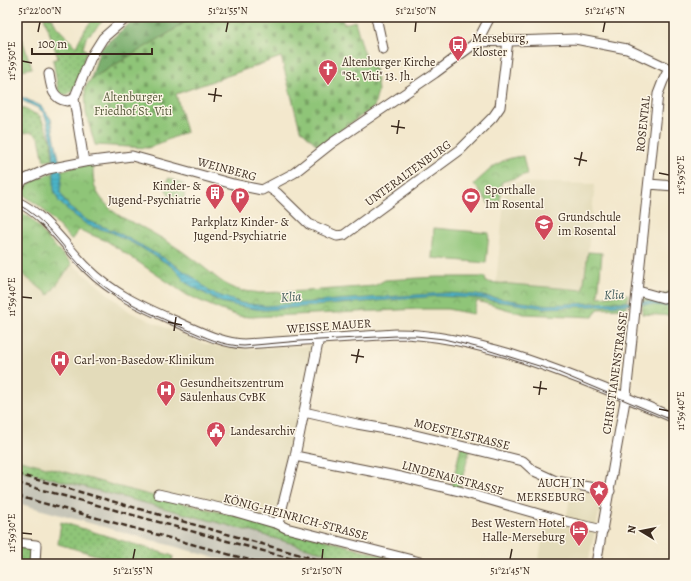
<svg xmlns="http://www.w3.org/2000/svg" width="691" height="581" font-family="Alegreya,serif">
	<style>
		.built { fill: #e3dbba }
		.industrial { fill: #c6c5b8 }
		.grass { fill: url(#grass-dots); stroke: #65784b }
		.forest { fill: url(#forest-firs); stroke: #576a43 }
		.cemetery { fill: url(#cemetery-stones); stroke: #65784b }
		.park { fill: url(#park-crowns); stroke: #65784b }
		.pitch { fill: #8fc578; stroke: #65784b }
		.water { fill: url(#water-rules); stroke: #447074 }
		.lines { fill: none; stroke-linecap: round; stroke-linejoin: round }
		.minor-casing { stroke: #574638; stroke-width: 11 }
		.minor { stroke: #fff; stroke-width: 9 }
		.tram { stroke: #3b2a1e; stroke-width: 1 }
		.rail { stroke: #3b2a1e; stroke-width: 2.5; stroke-dasharray: 6 3; stroke-linecap: butt }
		.ticks { fill: none; stroke: #3b2a1e; stroke-width: 1.5 }
		.labels { text-anchor: middle; stroke-width: 3; stroke-linejoin: round; paint-order: stroke }
		.poi-label { font-size: 12px; fill: #3b2a1e; stroke: #fcf5e5; text-anchor: start }
		.park-label { font-size: 12px; fill: #545839; stroke: #fcf5e5 }
		.street-label { font-size: 12px; fill: #3b2a1e; stroke: #fcf5e5 }
		.water-label { font-size: 13px; font-style: italic; fill: #415b5a; stroke: #fcf5e5 }
		.neatline { fill: none; stroke: #3b2a1e; stroke-width: 1.5 }
		.ticks-label { font-size: 10px; text-anchor: middle; fill: #3b2a1e }
	</style>
	<defs>
		<pattern id="grass-dots" width="8" height="8" patternUnits="userSpaceOnUse"><rect width="8" height="8" fill="#8fc578"/><path d="M2 2h.1M6 6h.1" fill="none" stroke="#76a062" stroke-width="1.8" stroke-linecap="round"/></pattern>
		<pattern id="forest-firs" width="22" height="20" patternUnits="userSpaceOnUse"><rect width="22" height="20" fill="#73aa68"/><path d="M5 1l3.5 6h-7zM16 11l3.5 6h-7z" fill="#608b55"/></pattern>
		<pattern id="cemetery-stones" width="16" height="16" patternUnits="userSpaceOnUse"><rect width="16" height="16" fill="#8fc578"/><path d="M2 7V4a2 2 0 0 1 4 0v3zM10 15v-3a2 2 0 0 1 4 0v3z" fill="#76a062"/></pattern>
		<pattern id="park-crowns" width="20" height="18" patternUnits="userSpaceOnUse"><rect width="20" height="18" fill="#8fc578"/><path d="M2 6a3 3 0 1 1 6 0M12 15a3 3 0 1 1 6 0" fill="none" stroke="#76a062"/></pattern>
		<pattern id="water-rules" width="6" height="5" patternUnits="userSpaceOnUse"><rect width="6" height="5" fill="#4cb6ca"/><path d="M0 2.5h6" fill="none" stroke="#4094a3"/></pattern>
	</defs>
	<rect width="100%" height="100%" fill="#fcf5e5"/>
	<filter id="ink" filterUnits="userSpaceOnUse"><feTurbulence type="fractalNoise" baseFrequency=".025" numOctaves="2"/><feDisplacementMap in="SourceGraphic" scale="8" xChannelSelector="R" yChannelSelector="G"/><feConvolveMatrix kernelMatrix="1 2 1 2 8 2 1 2 1" color-interpolation-filters="sRGB"/></filter>
	<filter id="wash" filterUnits="userSpaceOnUse"><feTurbulence type="fractalNoise" baseFrequency=".012" numOctaves="4" result="noise"/><feDisplacementMap in="SourceGraphic" scale="16" xChannelSelector="R" yChannelSelector="G"/><feGaussianBlur stdDeviation="0.9" result="paint"/><feColorMatrix in="noise" values="0 0 0 0 0 0 0 0 0 0 0 0 0 0 0 0 0 1.4 0 .05"/><feComposite in="paint" operator="in"/></filter>
	<g filter="url(#wash)">
		<rect width="100%" height="100%" fill="#f3e8cd"/>
		<path class="built" d="M506,182l89,2 -11,107 -88,-8z
			M17,210l11,5 11,11 7,10 26,28 58,48 67,29 12,4 29,4 74,-3 5,3 -41,178 -259,-68z
			M572,488l31,5 -15,71h-50l8,-45 19,4z"/>
		<path class="industrial" d="M17,469l236,63 109,32h-124l-221,-61z"/>
		<path class="grass" d="M44,17h8l4,9 20,21c4,-9 12,-26 21,-30 3,-1 7,0 10,0l-21,21 -3,10 4,3 -13,38 -7,6 -7,-2 -2,-5 -5,-28 5,-2z
			M17,25l15,43 -15,3z
			M17,106l23,10 11,24 2,20 -9,1 -5,-23 -7,-6 -9,1 -6,-15z
			M17,459l129,35 122,30 146,40h-52l-109,-32 -236,-63z
			M61,522l112,34 -1,8h-45l-69,-20z
			M17,543l19,2 -1,19h-18z"/>
		<path class="forest" d="M137,17h56l-24,16 -78,46 9,-30z"/>
		<path class="cemetery" d="M193,17h70l3,7 17,-7h58l3,7 11,-3 12,42 5,-2 3,7 3,23 -4,16 -56,39 -18,-17 -19,-72 -105,37 10,38 -38,16 -53,-3 -9,-32 -1,-25 6,-9 78,-46z"/>
		<path class="park" d="M523,156l4,18 -25,8 -2,19 -11,3 -15,-20c17,-15 25,-26 49,-28z
			M93,163c0,20 0,27 14,42 8,10 20,15 31,20 19,10 40,22 57,36 14,9 25,22 40,28 9,3 16,2 24,4l48,-2 67,-5 11,-6 52,-3h48l1,5 97,8 5,-38 14,1 -4,44 30,-3 -1,14 -29,1 -5,8 -69,-3 -47,-13 -4,13 -26,-5h-27l-170,8 -11,-1 -18,-6 -34,-15 -80,-54 -28,-11 -8,10 -30,-33 -16,-11 -1,-6c10,-17 51,-22 69,-27z
			M169,178l16,7 -1,17 -10,2 -10,-18z
			M17,210c16,8 18,13 29,27 8,9 17,18 26,27l-23,31 -32,-25z
			M674,290v26l-32,-2 2,-23 13,6z
			M461,446l9,3 -11,42 -8,-2z"/>
		<path class="pitch" d="M434,228l55,5 -3,30 -54,-5z"/>
		<path class="water" d="M17,95l24,11 10,13 11,56 -2,17 5,9 5,7 18,13 27,10 49,27 32,21 14,13 31,11 25,3 71,-6 110,-7 29,2 66,10 102,-4 30,3v3l-30,-3 -101,4 -68,-10 -37,-2 -173,14 -10,-1 -22,-4 -12,-3 -12,-6 -23,-13 -7,-9 -8,-8 -31,-19 -27,-14 -26,-8 -18,-14 -10,-9 -5,-12v-29l-2,-21 -6,-21 -3,-7 -5,-4 -21,-10z"/>
	</g>
	<g filter="url(#ink)">
		<g class="lines">
			<g class="minor-casing">
				<path id="minor" d="M376,17l7,32
					M477,42l13,-25
					M49,74c2,12 3,25 18,27l7,-2
					M84,162l-10,-63 17,-42 12,-19 24,-21
					M649,184l25,2
					M268,187l9,6 32,31 28,12 7,-1 116,-85 33,-33 7,-10 8,-67
					M17,188l6,-8 25,-11 36,-7 48,-6 101,28 29,6 32,-17 38,-30 103,-70 42,-31 98,-3 52,10 47,22
					M17,202c27,11 50,46 70,66 29,29 61,41 97,57 19,8 38,18 60,19l152,-10c39,0 74,9 111,19 57,18 112,41 167,65
					M638,291l25,7 11,-4
					M304,412l53,12 46,8 120,29 11,10 22,10 54,10
					M295,456l106,21 58,14 104,30 40,9
					M158,494l75,17 45,13 8,4 142,36
					M278,524l17,-68 24,-118
					M17,543l19,2 -1,19
					M596,564l30,-169 32,-301 5,-13 6,-12"/>
			</g>
			<use href="#minor" class="minor"/>
			<path class="tram" d="M17,204c27,13 43,40 63,61 32,33 65,46 106,64 19,8 37,17 58,17l56,-5 96,-5h20l28,3 40,10 71,22 119,50"/>
			<path class="rail" d="M17,474l315,90
				M17,483l290,80
				M17,496l247,68"/>
		</g>
	</g>
	<path class="ticks" d="M38,32l2,-10M226,32l2,-10M415,32l1,-10M603,32l2,-10M22,61l10,2M208,94l14,2M214,102l2,-14M391,126l14,2M397,134l2,-14M574,158l13,3M579,166l3,-14M659,173l10,2M22,297l10,1M168,322l14,3M174,331l2,-14M351,355l13,2M356,363l3,-14M533,387l14,2M539,395l2,-14M659,409l10,2M22,533l10,1M133,559l2,-10M322,559l1,-10M510,559l2,-10"/>
	<defs>
		<g id="bus-pin" transform="scale(1)"><path d="M0 17L-7.5 6A9.5 9.5 0 1 1 7.5 6Z" fill="#d1495b" stroke="#fcf5e5"/><path d="M-5-6H5V4H4V6H2V4H-2V6H-4V4H-5ZM-3.5-4V0h7V-4ZM-3.5 1.2v1.5H-2V1.2ZM2 1.2v1.5H3.5V1.2Z" fill="#fff"/></g>
		<g id="church-pin" transform="scale(1)"><path d="M0 17L-7.5 6A9.5 9.5 0 1 1 7.5 6Z" fill="#d1495b" stroke="#fcf5e5"/><path d="M-1.2-6h2.4v3.5h3.3v2.4h-3.3V6h-2.4V-.1h-3.3v-2.4h3.3Z" fill="#fff"/></g>
		<g id="building-pin" transform="scale(1)"><path d="M0 17L-7.5 6A9.5 9.5 0 1 1 7.5 6Z" fill="#d1495b" stroke="#fcf5e5"/><path d="M-4-6H4V6H1V3H-1V6H-4ZM-2.5-4.3h1.7v1.8h-1.7ZM.8-4.3h1.7v1.8H.8ZM-2.5-1h1.7V.8h-1.7ZM.8-1h1.7V.8H.8Z" fill="#fff"/></g>
		<g id="parking-pin" transform="scale(1)"><path d="M0 17L-7.5 6A9.5 9.5 0 1 1 7.5 6Z" fill="#d1495b" stroke="#fcf5e5"/><path d="M-3.5-5.5H1a3.5 3.5 0 0 1 0 7H-1V5.5H-3.5ZM-1-3.4V-.6H.8a1.4 1.4 0 0 0 0-2.8Z" fill="#fff"/></g>
		<g id="stadium-pin" transform="scale(1)"><path d="M0 17L-7.5 6A9.5 9.5 0 1 1 7.5 6Z" fill="#d1495b" stroke="#fcf5e5"/><path d="M0-5a6.5 5 0 1 0 0 10a6.5 5 0 1 0 0-10ZM-3.5-1.8h7v3.6h-7Z" fill="#fff"/></g>
		<g id="school-pin" transform="scale(1)"><path d="M0 17L-7.5 6A9.5 9.5 0 1 1 7.5 6Z" fill="#d1495b" stroke="#fcf5e5"/><path d="M0-5L7-2L0 1L-7-2ZM-4 1L0 2.5L4 1V4Q0 6-4 4Z" fill="#fff"/></g>
		<g id="hospital-pin" transform="scale(1)"><path d="M0 17L-7.5 6A9.5 9.5 0 1 1 7.5 6Z" fill="#d1495b" stroke="#fcf5e5"/><path d="M-5-5h3v3.5h4V-5h3V5h-3V1.5h-4V5h-3Z" fill="#fff"/></g>
		<g id="civic-pin" transform="scale(1)"><path d="M0 17L-7.5 6A9.5 9.5 0 1 1 7.5 6Z" fill="#d1495b" stroke="#fcf5e5"/><path d="M-.6-6.5H3V-4.5H.6V-3L4-1V1h2V6H-6V1h2V-1L-.6-3ZM-1.2 2.5V6h2.4V2.5Z" fill="#fff"/></g>
		<g id="sight-pin" transform="scale(1)"><path d="M0 17L-7.5 6A9.5 9.5 0 1 1 7.5 6Z" fill="#d1495b" stroke="#fcf5e5"/><path d="M0-6L1.8-2.2L6-1.7L2.9 1.2L3.7 5.4L0 3.3L-3.7 5.4L-2.9 1.2L-6-1.7L-1.8-2.2Z" fill="#fff"/></g>
		<g id="hotel-pin" transform="scale(1)"><path d="M0 17L-7.5 6A9.5 9.5 0 1 1 7.5 6Z" fill="#d1495b" stroke="#fcf5e5"/><path d="M-6-4.5h1.5V1H6V5H4.5V3h-9V5H-6ZM-4 0a1.8 1.8 0 1 1 3.6 0ZM.5 0V-2.5h3Q6-2.5 6 0Z" fill="#fff"/></g>
	</defs>
	<g fill-rule="evenodd">
		<use href="#bus-pin" x="458" y="45"/>
		<use href="#church-pin" x="328" y="69"/>
		<use href="#building-pin" x="215" y="193"/>
		<use href="#parking-pin" x="240" y="197"/>
		<use href="#stadium-pin" x="471" y="197"/>
		<use href="#school-pin" x="544" y="224"/>
		<use href="#hospital-pin" x="60" y="360"/>
		<use href="#hospital-pin" x="166" y="390"/>
		<use href="#civic-pin" x="216" y="431"/>
		<use href="#sight-pin" x="599" y="490"/>
		<use href="#hotel-pin" x="579" y="530"/>
	</g>
	<g class="labels">
		<g class="poi-label">
			<text x="472" y="42">Merseburg,<tspan x="472" dy="14">Kloster</tspan></text>
			<text x="342" y="66">Altenburger Kirche<tspan x="342" dy="14">"St. Viti" 13. Jh.</tspan></text>
			<text x="201" y="190" text-anchor="end">Kinder- &amp;<tspan x="201" dy="14">Jugend-Psychiatrie</tspan></text>
			<text x="485" y="194">Sporthalle<tspan x="485" dy="14">Im Rosental</tspan></text>
			<text x="558" y="221">Grundschule<tspan x="558" dy="14">im Rosental</tspan></text>
			<text x="240" y="226" text-anchor="middle">Parkplatz Kinder- &amp;<tspan x="240" dy="14">Jugend-Psychiatrie</tspan></text>
			<text x="74" y="364">Carl-von-Basedow-Klinikum</text>
			<text x="180" y="387">Gesundheitszentrum<tspan x="180" dy="14">Säulenhaus CvBK</tspan></text>
			<text x="230" y="435">Landesarchiv</text>
			<text x="585" y="487" text-anchor="end">AUCH IN<tspan x="585" dy="14">MERSEBURG</tspan></text>
			<text x="565" y="527" text-anchor="end">Best Western Hotel<tspan x="565" dy="14">Halle-Merseburg</tspan></text>
		</g>
		<g class="park-label">
			<text x="133" y="101">Altenburger<tspan x="133" dy="14">Friedhof St. Viti</tspan></text>
		</g>
		<g class="street-label">
			<text transform="translate(643 124) rotate(-84)" y="4">ROSENTAL</text>
			<text transform="translate(227 169) rotate(15)" y="4">WEINBERG</text>
			<text transform="translate(408 173) rotate(-36)" y="4">UNTERALTENBURG</text>
			<text transform="translate(329 326) rotate(-4)" y="4">WEISSE MAUER</text>
			<text transform="translate(615 373) rotate(-82)" y="4">CHRISTIANENSTRASSE</text>
			<text transform="translate(462 434) rotate(14)" y="4">MOESTELSTRASSE</text>
			<text transform="translate(453 478) rotate(15)" y="4">LINDENAUSTRASSE</text>
			<text transform="translate(296 517) rotate(15)" y="4">KÖNIG-HEINRICH-STRASSE</text>
		</g>
		<g class="water-label">
			<text transform="translate(614 294) rotate(-2)" y="5">Klia</text>
			<text transform="translate(291 296) rotate(-4)" y="5">Klia</text>
		</g>
	</g>
	<rect width="691" height="581" fill="none" stroke="#fcf5e5" stroke-width="44"/>
	<g transform="translate(641 531) rotate(280)" stroke="#fcf5e5" stroke-width="3" paint-order="stroke">
	<path d="M0-3L7 15L0 10L-7 15Z" fill="#3b2a1e"/>
	<text y="-6" font-size="11" font-weight="bold" text-anchor="middle" fill="#3b2a1e">N</text>
	</g>
	<path d="M32 48v6h120v-6" fill="none" stroke="#3b2a1e" stroke-width="2"/>
	<text x="38" y="48" font-size="12" fill="#3b2a1e" stroke="#fcf5e5" stroke-width="3" paint-order="stroke">100 m</text>
	<rect x="22" y="22" width="647" height="537" class="neatline"/>
	<g class="ticks-label">
		<text x="40" y="14">51°22'00"N</text>
		<text x="228" y="14">51°21'55"N</text>
		<text x="416" y="14">51°21'50"N</text>
		<text x="605" y="14">51°21'45"N</text>
		<text transform="translate(11 61) rotate(-90)" y="4">11°59'50"E</text>
		<text transform="translate(680 175) rotate(-90)" y="4">11°59'50"E</text>
		<text transform="translate(11 297) rotate(-90)" y="4">11°59'40"E</text>
		<text transform="translate(680 411) rotate(-90)" y="4">11°59'40"E</text>
		<text transform="translate(11 533) rotate(-90)" y="4">11°59'30"E</text>
		<text x="133" y="574">51°21'55"N</text>
		<text x="322" y="574">51°21'50"N</text>
		<text x="510" y="574">51°21'45"N</text>
	</g>
</svg>
